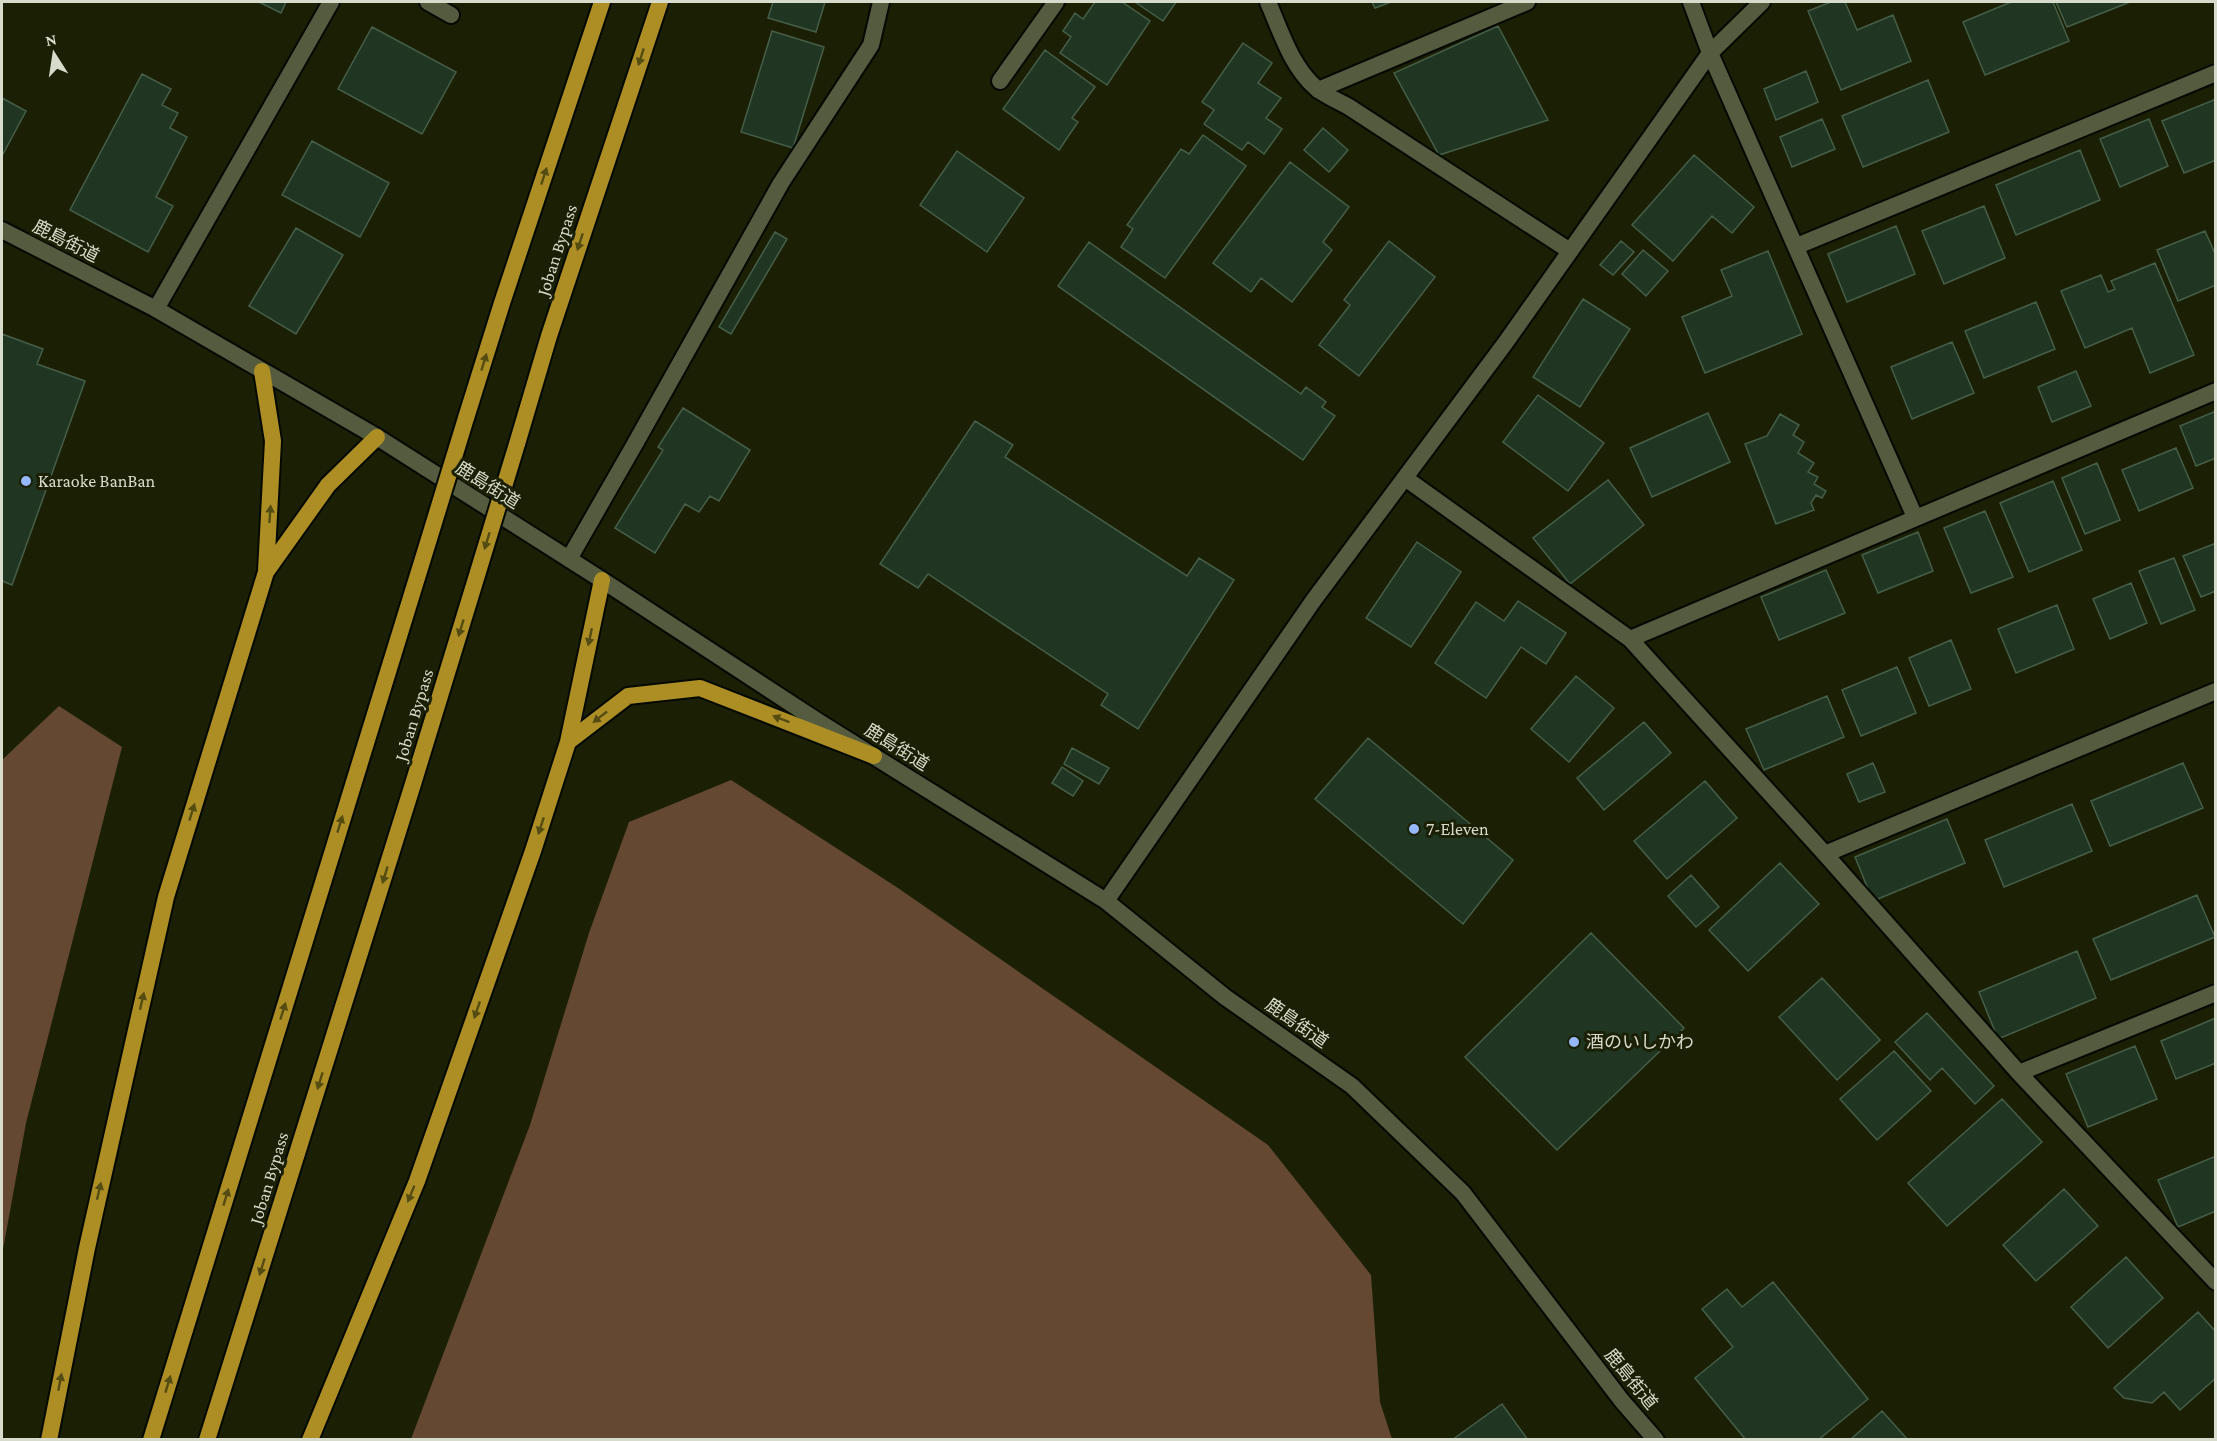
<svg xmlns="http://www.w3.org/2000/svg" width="2217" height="1441" font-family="'Crimson Pro','Noto Sans JP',serif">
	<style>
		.forest { fill: #644831 }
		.building { fill: #203622; stroke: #465e48; stroke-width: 1.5 }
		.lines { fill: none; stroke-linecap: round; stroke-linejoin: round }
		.service-casing { stroke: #060900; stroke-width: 20 }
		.minor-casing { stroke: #060900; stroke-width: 20 }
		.tertiary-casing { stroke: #060900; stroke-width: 20 }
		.trunk-casing { stroke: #060900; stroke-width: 20 }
		.service { stroke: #545b3e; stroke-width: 16 }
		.minor { stroke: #545b3e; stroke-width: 16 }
		.tertiary { stroke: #545b3e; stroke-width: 16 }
		.trunk { stroke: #ac8e25; stroke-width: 16 }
		.trunk-bridge-casing { stroke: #060900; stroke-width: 20; stroke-linecap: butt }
		.trunk-bridge { stroke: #ac8e25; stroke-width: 16 }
		.oneway { fill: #554c12 }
		.poi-dot { fill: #94b7fd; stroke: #1b2005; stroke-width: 2 }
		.labels { text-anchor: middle; stroke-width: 6; stroke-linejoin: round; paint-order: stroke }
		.street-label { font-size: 18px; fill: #d7dbcb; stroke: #1b2005 }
		.poi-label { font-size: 18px; fill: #d7dbcb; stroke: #1b2005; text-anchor: start }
	</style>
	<rect width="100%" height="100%" fill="#1b2005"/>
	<path class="forest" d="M59,706l63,41 -96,376 -24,132v-495z
		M731,780l167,108 370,257 103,130 9,127 12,37h-981l119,-314 59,-192 40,-111z"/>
	<path class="building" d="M259,2h27l-5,11z
		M773,2h52l-9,30 -48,-14z
		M1095,2h27l28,19 -43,64 -47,-32 11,-16 -8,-6 12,-18 8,6z
		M1135,2h41l-13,19z
		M1372,2h19l-16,6z
		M1831,2h14l12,28 36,-15 18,46 -70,29 -33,-79z
		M2011,2h42l16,39 -84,34 -22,-53z
		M2056,2h74l-63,25z
		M1498,26l50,94 -109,35 -45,-82z
		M372,27l84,45 -34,62 -84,-45z
		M772,31l52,16 -31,101 -52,-16z
		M1243,43l29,20 -14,20 23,15 -15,20 16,11 -18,25 -16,-12 -6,8 -38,-26 10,-14 -12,-8z
		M1045,50l50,37 -23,31 6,4 -19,28 -56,-41z
		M1806,71l12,31 -42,18 -12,-31z
		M142,74l29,15 -9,16 16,8 -8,15 17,9 -31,60 17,9 -25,46 -78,-42z
		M1928,80l21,52 -86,35 -21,-51z
		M2,98l24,13 -24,45z
		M2216,99v61l-32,13 -22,-52z
		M1822,119l13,30 -43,18 -12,-30z
		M2149,119l19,47 -48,21 -20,-48z
		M1323,128l25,22 -19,22 -25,-22z
		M1203,135l43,31 -81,112 -44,-31 12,-18 -6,-4 54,-76 8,5z
		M312,141l77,42 -29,54 -78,-42z
		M2080,150l20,50 -84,35 -20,-50z
		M957,151l67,47 -37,54 -67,-47z
		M1694,155l60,52 -22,26 -20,-17 -39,45 -41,-36z
		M1290,162l59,45 -26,35 9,8 -40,52 -31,-24 -10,14 -38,-29z
		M1984,206l21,52 -61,26 -22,-53z
		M1896,226l19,48 -68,28 -19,-48z
		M296,228l47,27 -47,79 -47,-28z
		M2205,231l11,25v29l-38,16 -21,-51z
		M775,232l12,7 -56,95 -12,-7z
		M1389,241l46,36 -76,99 -40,-31 31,-40 -6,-5z
		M1621,241l13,11 -21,23 -13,-10z
		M1089,242l212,152 5,-7 20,15 -4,5 13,9 -32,44 -245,-174z
		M1643,250l25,21 -22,25 -24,-22z
		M1768,251l34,83 -97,39 -23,-56 50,-21 -11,-26z
		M2155,263l39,92 -44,18 -18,-45 -47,20 -24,-57 40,-16 7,17 7,-3 -4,-8z
		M1583,299l47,30 -50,78 -47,-30z
		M2036,302l19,47 -71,29 -19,-47z
		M2,334l41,15 -6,15 48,17 -73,204 -10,-4z
		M1952,342l22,51 -62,26 -21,-52z
		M2076,371l15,35 -39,16 -14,-35z
		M1538,395l66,48 -36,48 -65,-49z
		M683,408l67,42 -31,51 -9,-5 -11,16 -14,-8 -30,49 -40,-25 48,-78 -5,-3z
		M2216,411v47l-20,8 -16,-40z
		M1708,413l22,49 -78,35 -22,-49z
		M1780,414l19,11 -6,10 11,7 -6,11 16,10 -6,9 10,5 -4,7 12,7 -4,7 -6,-3 -5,8 3,7 -38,14 -31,-80 22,-8z
		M975,421l38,24 -8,12 182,119 12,-18 35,22 -96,149 -37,-24 7,-11 -180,-120 -10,14 -38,-24z
		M2176,448l17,40 -54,23 -17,-41z
		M2097,463l23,57 -35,14 -23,-56z
		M1608,480l36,45 -74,59 -37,-46z
		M2053,481l29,69 -53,22 -29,-69z
		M1985,511l28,66 -42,16 -27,-65z
		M1918,532l15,39 -55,22 -16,-38z
		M1417,542l44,30 -50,75 -45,-29z
		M2216,543v48l-15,6 -18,-41z
		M2174,558l21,52 -34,14 -22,-53z
		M1826,570l19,43 -66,27 -18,-43z
		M2131,583l16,40 -37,16 -17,-40z
		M1518,601l48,32 -20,31 -25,-17 -35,51 -51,-35 41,-61 28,19z
		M2057,605l17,44 -58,24 -18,-44z
		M1951,640l20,49 -42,17 -20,-48z
		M1897,667l19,46 -55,23 -19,-46z
		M1576,676l38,32 -45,54 -38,-33z
		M1827,696l17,41 -80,33 -18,-41z
		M1644,722l27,31 -67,57 -27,-32z
		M1368,738l145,122 -50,64 -148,-125z
		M1072,748l37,20 -10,16 -35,-20z
		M1873,763l12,29 -26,10 -12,-28z
		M2183,763l20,45 -93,38 -19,-45z
		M1062,767l21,14 -10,15 -21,-13z
		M1705,781l32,37 -70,61 -33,-38z
		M2072,804l20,47 -88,36 -19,-47z
		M1947,819l18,44 -92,38 -18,-44z
		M1780,863l39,41 -71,67 -39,-41z
		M1691,875l28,32 -23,20 -28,-31z
		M2197,895l18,42 -104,43 -18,-41z
		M1591,933l93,95 -127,122 -92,-93z
		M2077,951l19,47 -98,41 -19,-47z
		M1822,978l58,62 -43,40 -58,-63z
		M1927,1013l67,73 -19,18 -33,-36 -12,12 -35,-38z
		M2216,1018v45l-40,16 -15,-38z
		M2135,1046l22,53 -69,28 -22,-53z
		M1894,1051l37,40 -54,49 -37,-41z
		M2002,1099l40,43 -95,84 -39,-43z
		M2216,1156v55l-38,16 -20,-47z
		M2064,1189l34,37 -62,55 -33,-36z
		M2126,1257l37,41 -55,50 -37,-41z
		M1773,1282l95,117 -50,41h-72l-51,-62 38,-31 -31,-38 25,-20 15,18z
		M2198,1312l18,20v46l-36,32 -16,-18 -12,11 -28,-5 -10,-10z
		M1502,1404l26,36h-76z
		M1882,1411l26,29h-58z"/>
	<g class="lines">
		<g class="service-casing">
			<path id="service" d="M636,442l145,-259 90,-138 10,-43"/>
		</g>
		<g class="minor-casing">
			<path id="minor" d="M428,2l23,13
				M1268,2c13,30 23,64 48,86 10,8 22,13 33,19l221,144
				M1691,2l19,51 205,464
				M1000,81l56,-79
				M1318,90l209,-88
				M1797,246l419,-173
				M156,309l175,-307
				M1405,478l225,161 195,215 194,219 197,209
				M569,559l67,-117
				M1630,639l586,-248
				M1825,854l391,-163
				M2019,1073l197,-80"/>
		</g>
		<g class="tertiary-casing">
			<path id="tertiary" d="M2,230l154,79 221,128 225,143 217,142 287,179 119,96 127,89 111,107 159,208 34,39
				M1106,901l207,-300 193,-259 204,-289 52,-51"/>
		</g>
		<g class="trunk-casing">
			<path id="trunk" d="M262,371l11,70 -7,130
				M466,418l36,-115 100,-301
				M517,444l32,-108 111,-334
				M568,742l60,-46 72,-8 174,68
				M49,1440l38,-192 79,-351 100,-325 62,-87 49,-48
				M151,1440l278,-901
				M207,1440l206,-656 65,-212
				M310,1440l107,-259 116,-330 35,-109 34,-162"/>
		</g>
		<use href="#service" class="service"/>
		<use href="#minor" class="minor"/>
		<use href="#tertiary" class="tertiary"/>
		<use href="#trunk" class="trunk"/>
		<g class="trunk-bridge-casing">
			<path id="trunk-bridge" d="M429,539l37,-121
				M478,572l39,-128"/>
		</g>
		<use href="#trunk-bridge" class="trunk-bridge"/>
	</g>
	<defs><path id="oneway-solid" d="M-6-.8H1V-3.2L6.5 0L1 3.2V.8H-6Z" transform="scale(1.5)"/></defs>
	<g class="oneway">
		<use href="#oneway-solid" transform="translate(641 57) rotate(108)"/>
		<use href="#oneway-solid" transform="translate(544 176) rotate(-72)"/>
		<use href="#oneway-solid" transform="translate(580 242) rotate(108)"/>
		<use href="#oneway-solid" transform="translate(484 362) rotate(-73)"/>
		<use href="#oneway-solid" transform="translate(270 514) rotate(-86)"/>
		<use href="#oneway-solid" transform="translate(487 541) rotate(107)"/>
		<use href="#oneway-solid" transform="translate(461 628) rotate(107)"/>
		<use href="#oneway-solid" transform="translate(590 637) rotate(102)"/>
		<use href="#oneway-solid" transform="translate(600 717) rotate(142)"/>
		<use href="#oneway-solid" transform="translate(781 719) rotate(-159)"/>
		<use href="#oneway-solid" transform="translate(192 812) rotate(-73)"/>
		<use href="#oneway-solid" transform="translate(340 824) rotate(-73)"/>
		<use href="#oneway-solid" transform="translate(541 826) rotate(108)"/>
		<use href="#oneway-solid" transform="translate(385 875) rotate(107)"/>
		<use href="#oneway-solid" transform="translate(142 1001) rotate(-77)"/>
		<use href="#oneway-solid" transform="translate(477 1010) rotate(109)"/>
		<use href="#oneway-solid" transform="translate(283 1011) rotate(-73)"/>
		<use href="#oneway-solid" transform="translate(320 1081) rotate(107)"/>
		<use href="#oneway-solid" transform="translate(99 1191) rotate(-77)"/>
		<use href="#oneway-solid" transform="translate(411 1194) rotate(112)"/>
		<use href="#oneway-solid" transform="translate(226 1197) rotate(-73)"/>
		<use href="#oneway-solid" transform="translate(262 1267) rotate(107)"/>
		<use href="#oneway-solid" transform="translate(60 1382) rotate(-79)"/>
		<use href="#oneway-solid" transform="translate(168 1384) rotate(-73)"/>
	</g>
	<g class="poi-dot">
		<circle cx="26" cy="481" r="6"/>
		<circle cx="1414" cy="829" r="6"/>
		<circle cx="1574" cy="1042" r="6"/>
	</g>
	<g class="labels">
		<g class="street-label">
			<text transform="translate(66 241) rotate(27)" y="6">鹿島街道</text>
			<text transform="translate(557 250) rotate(-72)" y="6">Joban Bypass</text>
			<text transform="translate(488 485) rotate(32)" y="6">鹿島街道</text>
			<text transform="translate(414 715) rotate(-73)" y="6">Joban Bypass</text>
			<text transform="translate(897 747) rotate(32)" y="6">鹿島街道</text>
			<text transform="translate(1297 1023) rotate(35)" y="6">鹿島街道</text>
			<text transform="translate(269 1178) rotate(-73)" y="6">Joban Bypass</text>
			<text transform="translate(1631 1379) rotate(51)" y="6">鹿島街道</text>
		</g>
		<g class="poi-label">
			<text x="38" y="487">Karaoke BanBan</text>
			<text x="1426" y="835">7-Eleven</text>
			<text x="1586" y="1048">酒のいしかわ</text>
		</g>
	</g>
	<rect width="2217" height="1441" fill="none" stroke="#d7dbcb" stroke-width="6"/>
	<g transform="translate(54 54) rotate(348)" stroke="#1b2005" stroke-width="4.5" paint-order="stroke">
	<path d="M0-4.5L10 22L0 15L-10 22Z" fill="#d7dbcb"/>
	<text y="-9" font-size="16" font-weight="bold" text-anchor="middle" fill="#d7dbcb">N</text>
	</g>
</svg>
